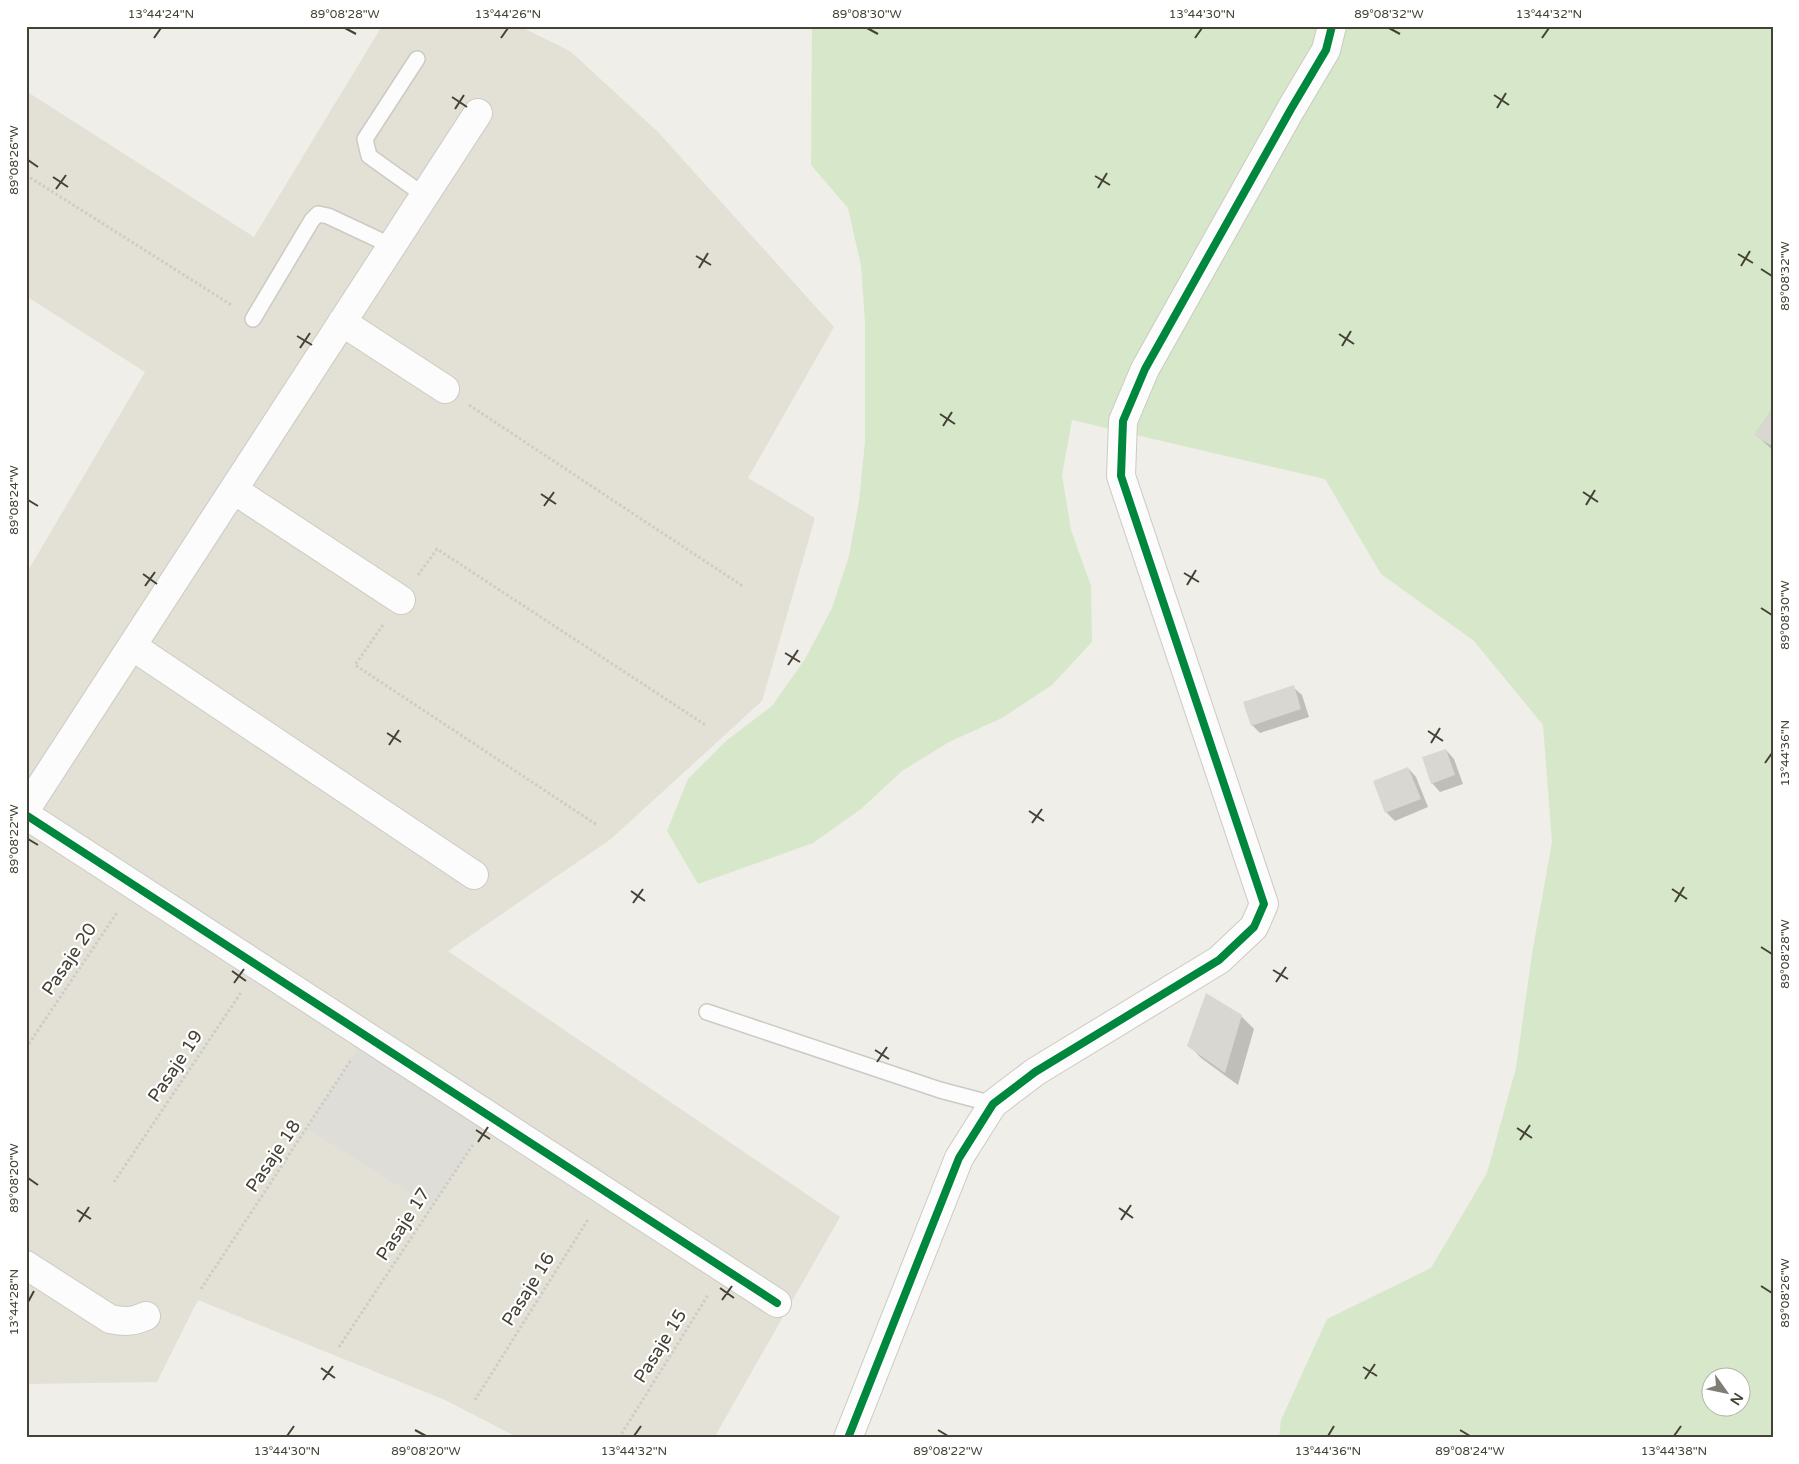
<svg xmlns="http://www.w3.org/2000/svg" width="1799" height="1464" font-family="'Varela Round',sans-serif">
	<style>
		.residential { fill: #e3e1d6 }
		.green { fill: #d6e8c9; fill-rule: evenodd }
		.parking { fill: #deddd8 }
		.shadow { fill: #0003 }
		.building { fill: #d8d7d1 }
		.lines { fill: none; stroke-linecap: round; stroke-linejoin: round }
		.service-casing { stroke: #cbcac4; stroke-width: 18 }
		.minor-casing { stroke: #cbcac4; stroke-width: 30 }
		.path { stroke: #cdccc7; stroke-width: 3; stroke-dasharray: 2.5 2.5; stroke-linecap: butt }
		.service { stroke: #fdfcfc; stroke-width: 15 }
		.minor { stroke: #fdfcfc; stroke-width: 28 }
		.cycleway-casing { stroke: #fff; stroke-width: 11 }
		.cycleway { stroke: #00873e; stroke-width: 8 }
		.ticks { fill: none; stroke: #444135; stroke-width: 2 }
		.labels { text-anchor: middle; stroke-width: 4.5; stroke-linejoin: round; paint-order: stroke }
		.street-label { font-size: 18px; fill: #444135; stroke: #fff }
		.neatline { fill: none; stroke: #444135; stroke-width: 2 }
		.ticks-label { font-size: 12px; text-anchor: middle; fill: #444135 }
	</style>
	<rect width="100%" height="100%" fill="#efeee8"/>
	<path class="residential" d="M382,26h137l51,25 88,81 176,195 -86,151 67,40 -53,183 -151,138 -163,112 392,266 -126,221h-195l-74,-38 -247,-100 -41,82 -131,2v-810l119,-202 -119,-76v-205l228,146z"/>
	<path class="green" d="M812,26h961v1412h-494l2,-18 46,-101 104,-51 56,-95 29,-105 16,-114 20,-112 -9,-117 -69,-84 -93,-67 -56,-95 -253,-59 -10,55 9,55 20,56 1,56 -40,43 -50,33 -53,24 -47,29 -41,38 -48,34 -115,41 -31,-53 21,-52 38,-38 46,-35 33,-47 27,-51 17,-52 10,-55 6,-59v-121l-4,-55 -13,-58 -37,-43zM1712,1376h30v30h-30z"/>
	<path class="parking" d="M366,1036l125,81 -60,89 -123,-77z"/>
	<path class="shadow" d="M1773,409v41l-18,-16z
		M1293,687l9,8 7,22 -49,16 -8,-8z
		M1446,750l8,9 9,25 -23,8 -8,-9z
		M1408,768l8,9 12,30 -33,14 -9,-9z
		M1241,1016l13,13 -16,56 -37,-27 -12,-13z"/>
	<path class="building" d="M1773,407v40l-19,-12z
		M1294,685l7,24 -50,17 -8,-24z
		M1446,749l9,26 -24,9 -9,-27z
		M1408,767l13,32 -36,14 -12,-32z
		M1206,993l36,22 -17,58 -38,-27z"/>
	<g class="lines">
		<g class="service-casing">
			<path id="service" d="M417,59l-52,80 4,17 56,40
				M253,319l59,-99 6,-6 10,2 64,30
				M707,1012l233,78 53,14"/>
		</g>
		<g class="minor-casing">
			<path id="minor" d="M342,322l103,67
				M234,490l167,110
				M132,646l342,229
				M26,809l452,-696
				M26,815l751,488
				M26,1265l84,54c14,3 23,3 36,-3
				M848,1438l111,-280 34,-54 42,-32 184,-112 35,-33 10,-23 -143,-428 2,-55 22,-52 146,-260 35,-59 6,-24"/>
		</g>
		<path class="path" d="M26,175l207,131
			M469,405l275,182
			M418,575l19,-26 270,177
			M383,625l-28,40 242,160
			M26,1048l92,-137
			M114,1182l128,-191
			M201,1289l150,-229
			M339,1347l135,-204
			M475,1400l114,-182
			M619,1438l89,-143"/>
		<use href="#service" class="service"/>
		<use href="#minor" class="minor"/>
		<g class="cycleway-casing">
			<path id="cycleway" d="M26,815l751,488
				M848,1438l111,-280 34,-54 42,-32 184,-112 35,-33 10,-23 -143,-428 2,-55 22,-52 146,-260 35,-59 6,-24"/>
		</g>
		<use href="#cycleway" class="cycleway"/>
	</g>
	<path class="ticks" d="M345,28l11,6M867,28l11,6M1389,28l11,6M154,38l7,-10M501,38l7,-10M1195,38l7,-10M1542,38l7,-10M1494,95l15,10M452,97l15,10M1497,108l9,-15M455,109l9,-14M28,160l10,7M1095,176l15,9M53,177l15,10M1098,188l9,-15M56,189l10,-14M1738,254l15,9M696,256l15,9M1741,266l9,-15M699,268l9,-15M1761,269l11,7M1339,334l15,10M297,336l15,9M1342,346l9,-15M300,348l10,-15M940,414l15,10M943,426l9,-14M1583,492l15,10M541,494l15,10M28,500l10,6M1586,505l9,-15M544,506l10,-14M1184,573l15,9M143,574l14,10M1187,585l9,-15M145,586l10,-14M1761,608l11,7M785,653l15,9M788,665l10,-15M1428,731l15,10M387,733l14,9M1431,743l9,-15M389,745l10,-15M1765,763l7,-10M1029,811l15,10M1032,823l10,-14M28,839l10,6M1672,889l15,10M631,891l14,10M1675,902l9,-15M633,903l10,-14M1761,947l11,7M1273,970l15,9M232,971l14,10M1276,982l10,-15M234,983l10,-14M875,1050l14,9M877,1062l10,-15M1517,1128l15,10M476,1130l14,9M1520,1140l10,-15M478,1142l10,-15M28,1178l10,7M1119,1208l14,10M77,1210l14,9M1121,1220l10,-15M79,1222l10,-15M1761,1286l11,7M720,1288l14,10M722,1300l10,-14M28,1302l6,-11M1363,1367l14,9M321,1368l14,10M1365,1379l10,-15M323,1380l10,-14M415,1430l11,6M938,1430l10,6M1460,1430l10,6M287,1436l7,-10M634,1436l7,-10M1328,1436l6,-10M1674,1436l7,-10"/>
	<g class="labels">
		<g class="street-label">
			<text transform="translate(69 959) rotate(-56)" y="6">Pasaje 20</text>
			<text transform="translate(175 1066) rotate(-56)" y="6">Pasaje 19</text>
			<text transform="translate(273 1156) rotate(-56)" y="6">Pasaje 18</text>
			<text transform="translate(403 1224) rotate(-57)" y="6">Pasaje 17</text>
			<text transform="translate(528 1289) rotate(-58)" y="6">Pasaje 16</text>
			<text transform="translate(660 1346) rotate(-58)" y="6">Pasaje 15</text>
		</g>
	</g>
	<rect width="1799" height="1464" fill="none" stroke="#ffffff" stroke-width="55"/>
	<g transform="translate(1726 1392) rotate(123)"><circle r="24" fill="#ffffff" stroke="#b4b3ae"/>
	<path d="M0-4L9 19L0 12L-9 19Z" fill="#807e74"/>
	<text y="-8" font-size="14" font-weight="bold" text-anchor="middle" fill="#444135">N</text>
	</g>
	<rect x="28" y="28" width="1744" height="1408" class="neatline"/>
	<g class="ticks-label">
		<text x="161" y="18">13°44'24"N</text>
		<text x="345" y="18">89°08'28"W</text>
		<text x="508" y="18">13°44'26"N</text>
		<text x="867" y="18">89°08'30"W</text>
		<text x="1202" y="18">13°44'30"N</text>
		<text x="1389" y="18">89°08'32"W</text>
		<text x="1549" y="18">13°44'32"N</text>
		<text transform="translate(14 160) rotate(-90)" y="4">89°08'26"W</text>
		<text transform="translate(1785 276) rotate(-90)" y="4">89°08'32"W</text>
		<text transform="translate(14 500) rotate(-90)" y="4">89°08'24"W</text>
		<text transform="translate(1785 615) rotate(-90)" y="4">89°08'30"W</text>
		<text transform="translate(1785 753) rotate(-90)" y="4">13°44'36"N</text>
		<text transform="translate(14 839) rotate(-90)" y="4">89°08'22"W</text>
		<text transform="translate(1785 954) rotate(-90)" y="4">89°08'28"W</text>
		<text transform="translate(14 1178) rotate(-90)" y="4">89°08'20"W</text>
		<text transform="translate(1785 1293) rotate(-90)" y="4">89°08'26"W</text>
		<text transform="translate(14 1302) rotate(-90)" y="4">13°44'28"N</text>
		<text x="287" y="1455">13°44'30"N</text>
		<text x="426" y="1455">89°08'20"W</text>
		<text x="634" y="1455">13°44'32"N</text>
		<text x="948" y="1455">89°08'22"W</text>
		<text x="1328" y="1455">13°44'36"N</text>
		<text x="1470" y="1455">89°08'24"W</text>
		<text x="1674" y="1455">13°44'38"N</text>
	</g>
</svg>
